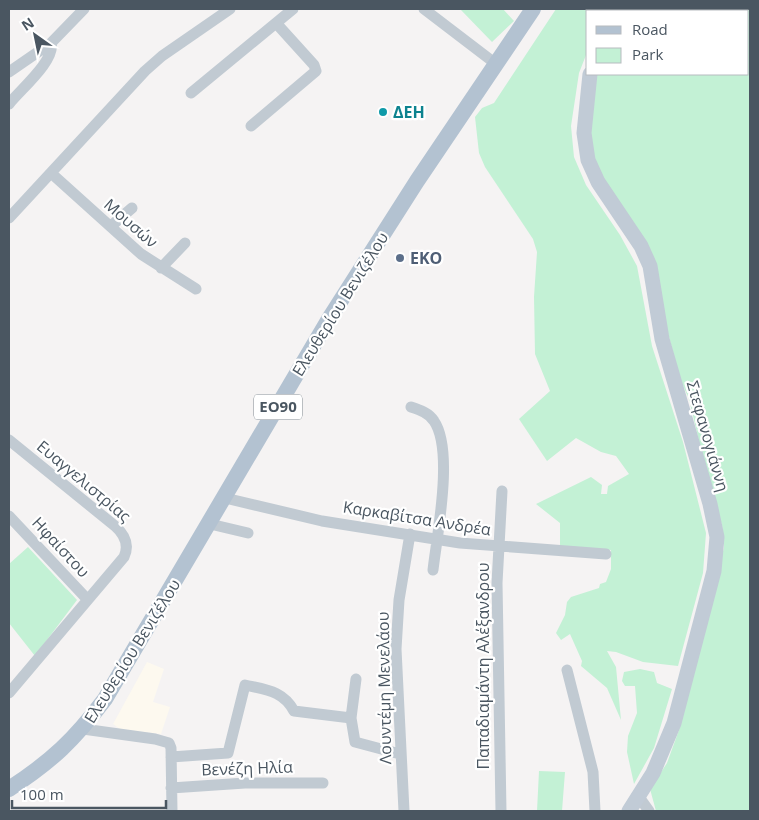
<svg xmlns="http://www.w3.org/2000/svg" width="759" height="820" font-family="'Open Sans',sans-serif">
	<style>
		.commercial { fill: #fdf9ef }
		.green { fill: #c3f1d5 }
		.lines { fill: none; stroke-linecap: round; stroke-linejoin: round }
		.street { stroke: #c1cad2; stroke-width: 11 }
		.secondary { stroke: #c1cbd6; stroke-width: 15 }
		.primary { stroke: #b3c2d1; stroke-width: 16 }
		.culture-dot { fill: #0f9aa8; stroke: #fff; stroke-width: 2 }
		.service-dot { fill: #5c6f8a; stroke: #fff; stroke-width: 2 }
		.labels { text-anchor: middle; stroke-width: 4.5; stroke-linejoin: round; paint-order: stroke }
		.shield { fill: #fff; stroke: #808990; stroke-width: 1 }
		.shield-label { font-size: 15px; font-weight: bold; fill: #4a5661 }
		.culture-label { font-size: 16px; font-weight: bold; fill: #0d838f; stroke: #fff; text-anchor: start }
		.street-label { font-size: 16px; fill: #4a5661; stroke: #fff }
		.service-label { font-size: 16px; font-weight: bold; fill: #4e5e75; stroke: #fff; text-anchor: start }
	</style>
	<rect width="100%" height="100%" fill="#f5f3f3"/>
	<path class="commercial" d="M147,662l17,7 -11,33 17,5 -9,27 -41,-5 -7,-5z"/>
	<path class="green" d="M460,9h43l11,12 -22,21z
		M556,9h74l-4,2h-38v39l-9,23 -8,53 3,31 12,28 34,50 17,31 15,80 31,96 23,91 -3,40 -25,93 -35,-4 -27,-10 -9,-1 9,16 5,53 -14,-32 -26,-22 1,-5 -12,-27 -9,6 -5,-7 9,-18 2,-13 4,-5 28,-9 1,-4 6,-2 5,-13v-19l-51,-3v-24l-24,-19 55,-27 11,8 -1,9h6l1,-8 21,-12 -13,-18 -15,-4 -25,-14 -29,23 -28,-42 31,-28 -15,-37 -1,-57 3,-45 -4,-13 -48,-72 -6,-14 -4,-36 7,-9 12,-5z
		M662,9h88v802h-94l-6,-22 17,-26 12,-33 33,-127 12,-56 -2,-22 -12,-37 -21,-89 -9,-20 -22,-84 -65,-138 -4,-33 6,-50h153v-63h-90z
		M28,547l49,53 -42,56 -26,-33v-59z
		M640,669l14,3 3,11 15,6 -18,59 -20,36 -7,-32 1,-16 9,-23 -2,-27h-10l-3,-5 2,-9z
		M539,771l26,1 -3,39h-25z"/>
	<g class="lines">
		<path class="street" d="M424,9l72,55
			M9,72l42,-29 33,-34
			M191,93l102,-84
			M9,104c11,-14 47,-44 42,-61
			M251,126l65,-55 -2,-6 -38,-42
			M51,173l90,81 55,35
			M9,218l136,-147 17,-15 68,-47
			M111,226l21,-18
			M161,268l24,-25
			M411,407c9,3 18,6 23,14 20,29 3,114 -1,149
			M9,440l106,86c9,8 15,18 9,31l-115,136
			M225,498l97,23 138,22 146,11
			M9,516l78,83
			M210,524l38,9
			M567,670l26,102 2,39
			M356,679l-5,39 4,24 45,12
			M83,729l72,10 14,4 2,5 1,63
			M171,757l57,-4 17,-68c22,5 38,6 49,26l57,7
			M171,788l74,-5h78
			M639,797l10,14
			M404,811l-8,-162 3,-49 11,-66
			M501,811l-4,-228 5,-92"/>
		<path class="secondary" d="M646,11l5,-2
			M590,74l-6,59 4,27 10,22 43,64 9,20 12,73 48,165 7,33 -3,34 -40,152 -21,50 -24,38"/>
		<path class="primary" d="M9,789c43,-28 65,-49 96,-90l224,-380 88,-138 116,-172"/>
	</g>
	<circle class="culture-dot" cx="383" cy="112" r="5"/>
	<circle class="service-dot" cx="400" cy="258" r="5"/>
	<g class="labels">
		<rect class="shield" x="254" y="394.5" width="48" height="25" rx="4"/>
		<g class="shield-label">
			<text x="278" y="412">ΕΟ90</text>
		</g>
		<g class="culture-label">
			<text x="393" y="118">ΔΕΗ</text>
		</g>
		<g class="street-label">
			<text transform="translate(131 223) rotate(41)" y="6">Μουσών</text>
			<text transform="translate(340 304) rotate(-58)" y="6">Ελευθερίου Βενιζέλου</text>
			<text transform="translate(708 436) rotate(74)" y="6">Στεφανογιάννη</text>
			<text transform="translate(84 481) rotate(40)" y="6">Ευαγγελιστρίας</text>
			<text transform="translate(417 518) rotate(9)" y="6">Καρκαβίτσα Ανδρέα</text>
			<text transform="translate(61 547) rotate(47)" y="6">Ηφαίστου</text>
			<text transform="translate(132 651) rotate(-58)" y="6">Ελευθερίου Βενιζέλου</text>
			<text transform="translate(483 666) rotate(-90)" y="6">Παπαδιαμάντη Αλέξανδρου</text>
			<text transform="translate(384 688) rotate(-91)" y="6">Λουντέμη Μενελάου</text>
			<text transform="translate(247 768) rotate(-2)" y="6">Βενέζη Ηλία</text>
		</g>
		<g class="service-label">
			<text x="410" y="264">EKO</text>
		</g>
	</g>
	<rect width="759" height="820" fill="none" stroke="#4a5661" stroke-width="20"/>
	<rect x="586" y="10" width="162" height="65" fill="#ffffff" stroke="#b7bbc0"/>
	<rect x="596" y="26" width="25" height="8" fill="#b3c2d1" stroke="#b7bbc0"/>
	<text x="632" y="35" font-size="15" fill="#4a5661">Road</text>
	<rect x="596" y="48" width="25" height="15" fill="#c3f1d5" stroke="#b7bbc0"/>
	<text x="632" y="60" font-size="15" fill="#4a5661">Park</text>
	<g transform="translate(35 35) rotate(327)" stroke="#ffffff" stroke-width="4" paint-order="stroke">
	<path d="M0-4L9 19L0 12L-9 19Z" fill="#4a5661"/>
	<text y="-8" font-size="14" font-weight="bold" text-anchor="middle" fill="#4a5661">N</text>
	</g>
	<path d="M12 800v8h154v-8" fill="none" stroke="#4a5661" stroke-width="2.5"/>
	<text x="20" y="800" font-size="15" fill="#4a5661" stroke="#ffffff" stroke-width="4" paint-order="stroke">100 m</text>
</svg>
